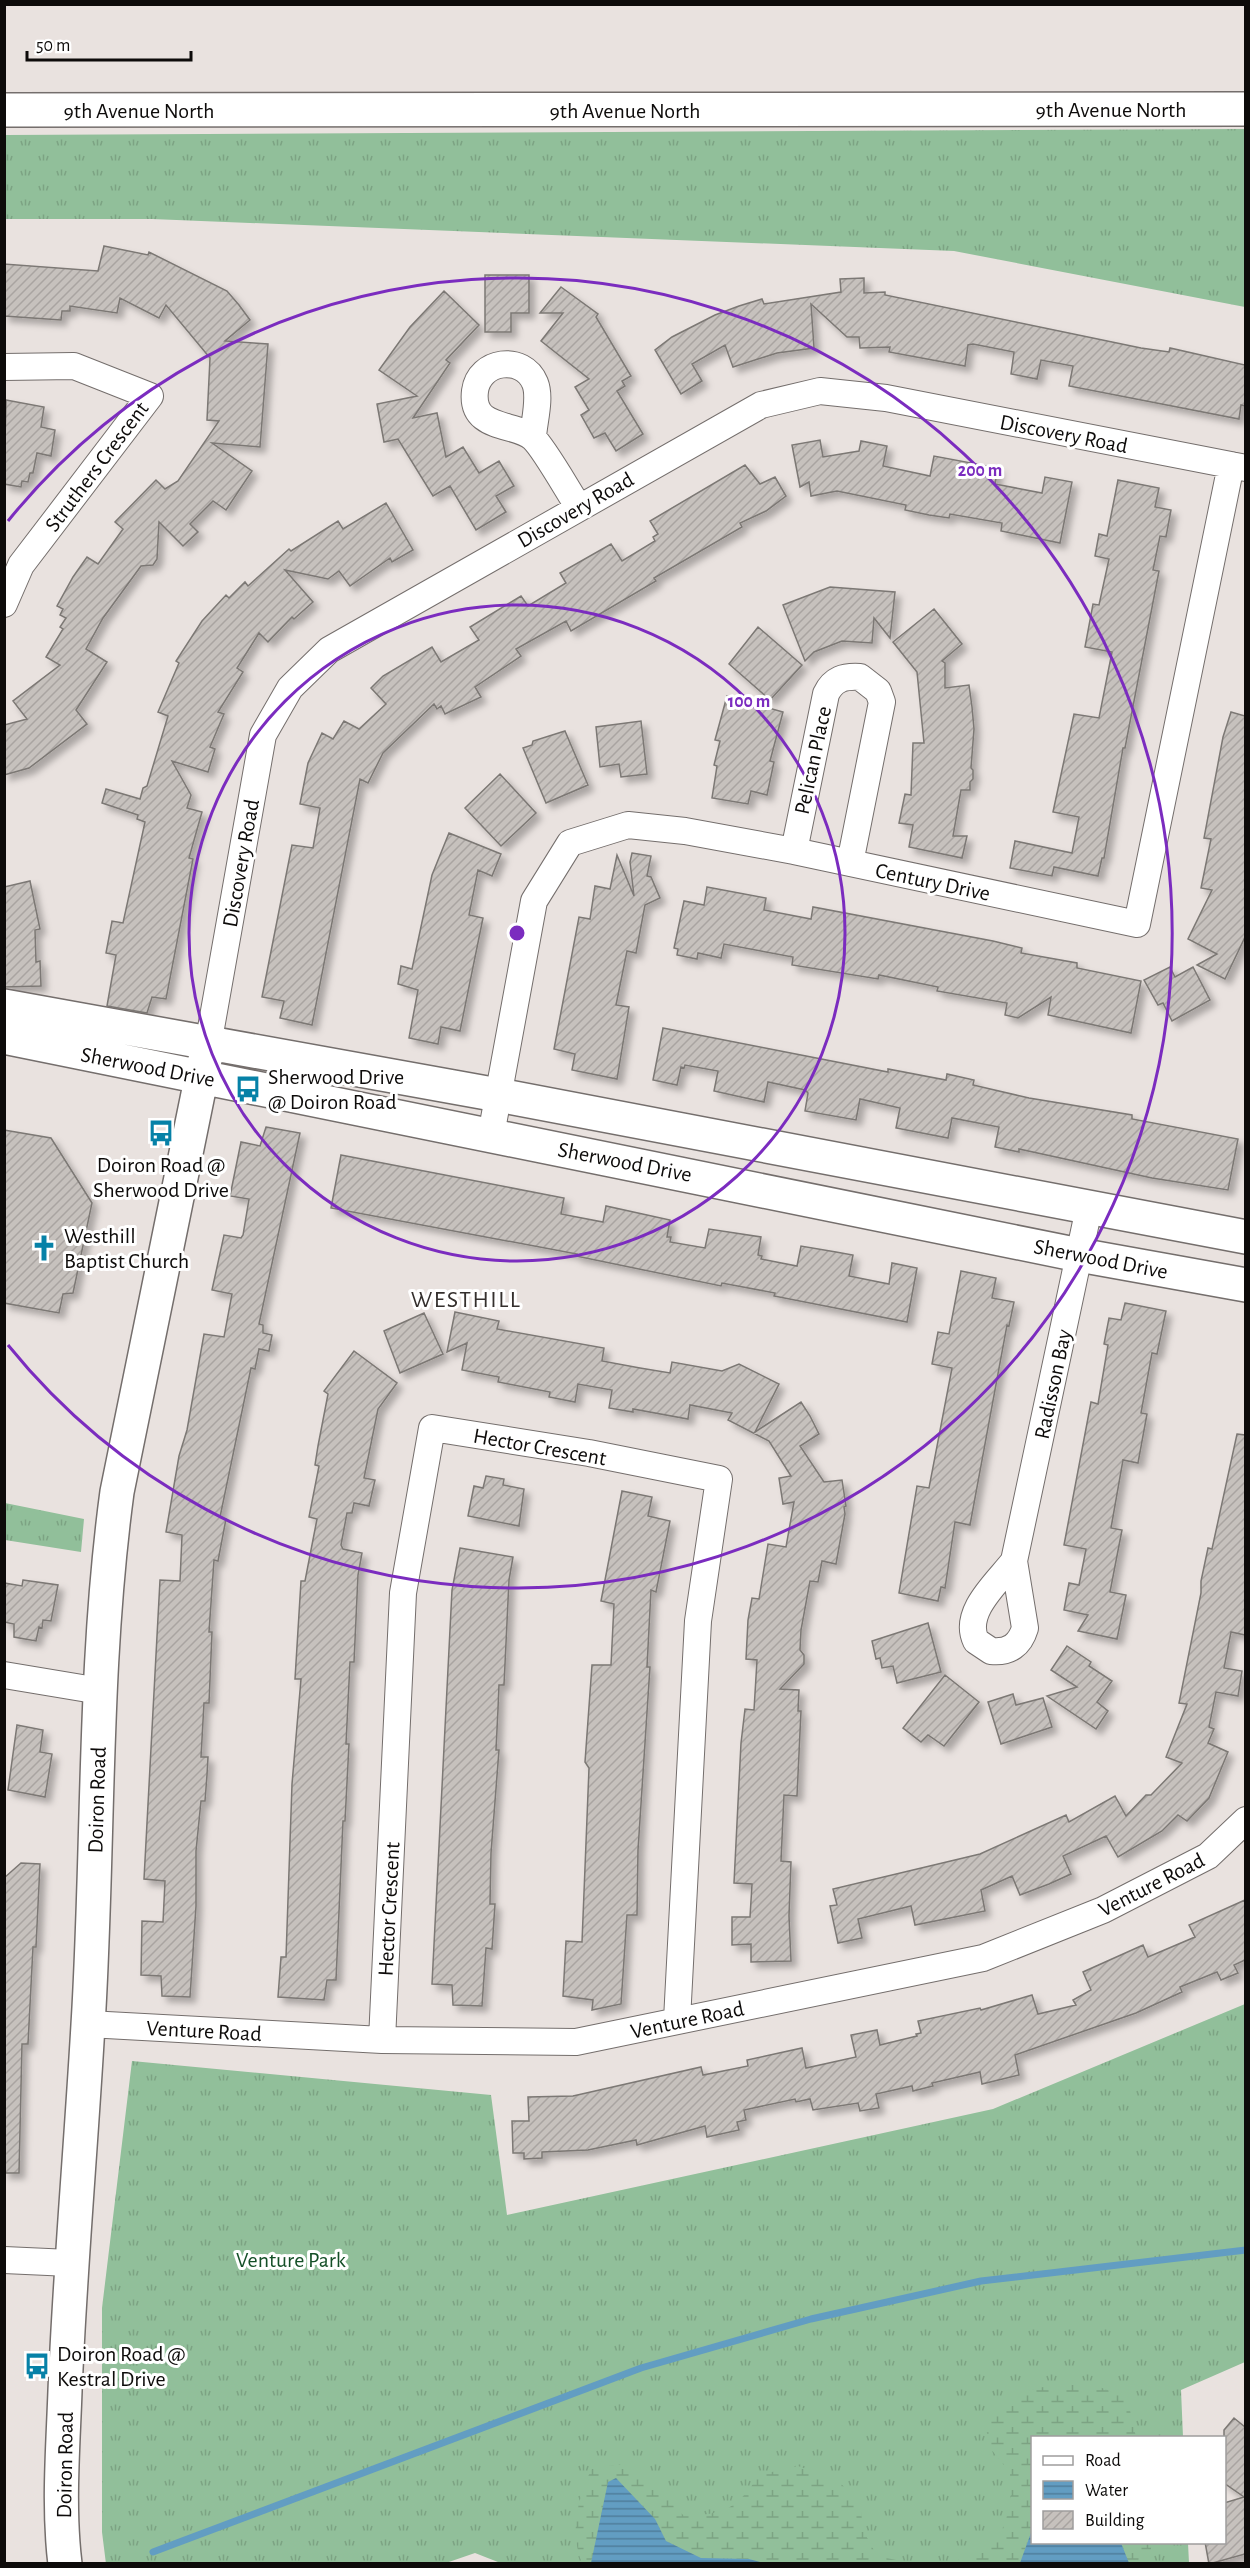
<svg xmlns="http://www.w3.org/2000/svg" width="1250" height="2568" font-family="'Alegreya Sans',sans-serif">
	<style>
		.grass { fill: url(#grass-tufts) }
		.wetland { fill: url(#wetland-marsh) }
		.water { fill: url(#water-rules) }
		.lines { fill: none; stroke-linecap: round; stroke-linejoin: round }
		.stream { stroke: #629dc2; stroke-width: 7 }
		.building { fill: url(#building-hatch); stroke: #7c7874; stroke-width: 1.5; filter: url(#shadow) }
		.street-casing { stroke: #746e6c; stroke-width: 28 }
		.secondary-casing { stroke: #746e6c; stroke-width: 36 }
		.primary-casing { stroke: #746e6c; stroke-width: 36 }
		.street { stroke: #fff; stroke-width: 26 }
		.secondary { stroke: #fff; stroke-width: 33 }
		.primary { stroke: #fff; stroke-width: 33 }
		.ring { fill: none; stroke: #7b2cbf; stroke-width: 3 }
		.labels { text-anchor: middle; stroke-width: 6; stroke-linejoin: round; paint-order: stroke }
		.street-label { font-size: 22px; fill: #0d0b0a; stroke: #fff }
		.poi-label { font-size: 22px; fill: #0d0b0a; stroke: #fff; text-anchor: start }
		.park-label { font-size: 22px; fill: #144f27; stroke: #fff }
		.neighbourhood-label { font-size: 24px; letter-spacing: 1.5px; fill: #342f2d; stroke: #fff }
		.centre { fill: #7b2cbf; stroke: #fff; stroke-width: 3 }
		.ring-label { font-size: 18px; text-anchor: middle; font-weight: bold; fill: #7b2cbf; stroke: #fff; stroke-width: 6; stroke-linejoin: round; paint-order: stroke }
	</style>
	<defs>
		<pattern id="grass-tufts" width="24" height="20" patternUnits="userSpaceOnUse" patternTransform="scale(1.5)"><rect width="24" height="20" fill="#91bf9a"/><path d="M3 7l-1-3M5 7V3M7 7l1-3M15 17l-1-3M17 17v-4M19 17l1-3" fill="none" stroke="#7ca383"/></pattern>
		<pattern id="wetland-marsh" width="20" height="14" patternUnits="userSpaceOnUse" patternTransform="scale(1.5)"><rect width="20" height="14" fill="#91bf9a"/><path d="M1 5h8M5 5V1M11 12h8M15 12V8" fill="none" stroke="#7ca383"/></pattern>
		<pattern id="water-rules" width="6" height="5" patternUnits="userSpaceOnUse" patternTransform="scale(1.5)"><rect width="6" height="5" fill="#629dc2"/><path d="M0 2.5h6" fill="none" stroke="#4f7e9c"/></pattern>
		<pattern id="building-hatch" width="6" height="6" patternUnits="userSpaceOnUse" patternTransform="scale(1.5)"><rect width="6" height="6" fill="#c6c1bd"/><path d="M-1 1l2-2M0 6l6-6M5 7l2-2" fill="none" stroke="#a9a4a1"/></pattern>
		<filter id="shadow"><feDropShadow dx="5.5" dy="5.5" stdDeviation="3" flood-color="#0004"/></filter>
	</defs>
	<rect width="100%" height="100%" fill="#e9e2df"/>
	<path class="grass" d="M1245,129v178l-291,-56 -802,-32h-147v-84z
		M5,1503l79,16 -3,33 -76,-12z
		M1245,2004v358l-64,28 2,47 -151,1v104l156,1 1,20 -686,1 -28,-11 -32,11h-337l-4,-32v-224l30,-247 359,34 16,120 486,-106z"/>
	<path class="wetland" d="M1091,2384l36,13 9,40 -104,1v92l-12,33h-70l29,-11 23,-22 9,-27 -1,-30 -19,-24 -5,-20c24,-46 58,-43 105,-45z
		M625,2464l33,25 26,27c41,-2 52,-6 75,-41l39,-9 39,14 23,22 3,28 14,26 24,5 44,2 -181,1 -15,-5 -48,-1 -35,-17 -11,-22 -47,-36 -17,80h-9c-13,-31 -4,-66 10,-95z
		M1121,2543h31l-4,20h-19z"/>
	<path class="water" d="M616,2478l39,41 11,22 35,17 48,1 15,4h-173l17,-81z
		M1032,2530v12l89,1 8,20h-109z"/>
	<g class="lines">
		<path class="stream" d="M153,2552l488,-184 170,-49 170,-38 265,-31"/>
	</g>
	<path class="building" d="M104,246l44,9 1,-3 78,39 12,14 11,15 -25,21 43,3 -8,103 -48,-4 40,28 -26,39 -13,-9 -23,23 8,8 -15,14 -24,-24 -2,37 -4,6 -12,1 -38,52 -17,31 21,13 -31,48 11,14 -58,44 -25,7v-50l23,-6 -14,-18 47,-36 -14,-8 17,-28 -3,-2 6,-9 -6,-3 3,-6 -6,-3 16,-29 14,-20 11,7 25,-35 -8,-7 41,-42 9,9 13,-8 41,-60 -12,-1 3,-62 -44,-53 -7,13 -39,-20 -3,15 -47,-7v5h-8l-1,9 -57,-4v-52l94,7z
		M485,275h44v38h-18v19h-26z
		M864,278v15l21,-1v3l256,53 28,4 1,-4 75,17v41l-4,-1 -2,14 -170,-33 4,-20 -32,-6 -4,19 -26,-5 3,-22 -41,-8 -5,1 -3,21 -76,-14 1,-5 -30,1 -1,-11h-12l-36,-33 3,44 -37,5 -44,14 -8,-22 -33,19 10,17 -21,13 -26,-44 17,-13 43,-22 24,-9 23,-7 2,5 77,-12 -1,-13z
		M561,287l37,27 -2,3 35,59 -9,5 3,5 -8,5 26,43 -27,17 -11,-18 -11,5 -13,-23 8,-5 -14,-23 14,-8 -48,-38 22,-28h-23z
		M444,291l35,34 -33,35 4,3 -37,55 24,-5 9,44 17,-10 16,26 20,-12 15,25 -18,10 10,16 -30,18 -26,-44 -17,10 -35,-57 -14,3 -7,-38 40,-8 -38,-26 31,-43z
		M6,400l38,7 -3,20 14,3 -4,26 -14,-3 -4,20h-3l-2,9 -6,-1 -1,6 -17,-3z
		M820,440l3,17 36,-6 2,-10 26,5 -4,20 47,10 4,-20 64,12 -3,16 47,9 3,-16 27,5 -12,61 -59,-12 1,-8 -52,-9 -1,4 -20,-3 -24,-5 1,-5 -69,-14 -26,5 -2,-14 -9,5 -8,-42z
		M745,465l15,19 15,-7 11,19 -20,15 -26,12 2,4 -88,51 2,3 -85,50 -5,-10 -50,28 5,7 -46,31 6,10 -36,17 -4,-8 -4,3 -3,-5 -51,49 -15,30 -8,-4 -48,246 -32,-7 4,-17 -22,-4 30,-152 21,3 7,-40 -20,-4 8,-41 14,-30 11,6 11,-18 15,8 27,-25 -15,-16 12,-12 49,-29 9,15 38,-22 -9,-13 51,-31 7,10 38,-23 -6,-10 51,-29 11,17 33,-20 -2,-4 5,-3 -8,-13z
		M1118,480l41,8 -4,19 16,3 -5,27 -6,-1 -7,34 6,1 -34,177h-2l-19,110h-2l-4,18 -44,-9 -2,9 -42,-8 5,-27 57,12 7,-36 -26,-5 21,-98 25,4 13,-66 -27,-5 8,-43 6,1 10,-46 -14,-3 4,-22 8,2z
		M386,503l27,47 -21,12 -2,-4 -40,28 -11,-15 -11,8 -43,-9 28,32 -19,17 -2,-2 -24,25 -9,-9 -22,35 6,4 -25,40 6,2 -14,33 5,2 -7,23 -36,-11 19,34 -4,13 15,4 -13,46 4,1 -27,140 -14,-2 -5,16 -40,-7 9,-51 -10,-2 6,-32 11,2 22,-101 -8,-3 1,-4 -36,-12 4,-14 34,10 3,-11 4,-2 21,-70 -10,-4 21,-49 -3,-2 26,-40 24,-26 3,3 16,-16 3,4 41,-37 2,2 47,-30 5,8z
		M830,587l65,5 -5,46 -16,-20 -2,25 -30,-2 -28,11 -9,9 -22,-56z
		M934,609l28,35 -20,17 3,2v25l24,-3 3,22 2,22 -3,39 2,2v9l-3,3v8h-9l-8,46h14l-5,22 -53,-11 4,-22 -14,-2 6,-29 6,1 2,-52h11l-7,-71 -24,-30z
		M758,627l44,38 -32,35 -41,-36z
		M727,696l56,16 -13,49 4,1 -7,33 -16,-4 -3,13 -36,-6 5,-32 -3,-1 6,-24 -5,-1z
		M1231,712l14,4v221l-20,42 -28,-14 20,-11 -29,-15 24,-49 -11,-2 10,-49 -7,-1 19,-101z
		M641,721l6,53 -26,3 -2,-13 -19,3 -4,-40z
		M565,731l23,54 -42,18 -23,-55 9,-3 1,-4z
		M500,774l36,39 -35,33 -36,-38z
		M449,833l52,21 -9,22 -14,-6 -9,45 14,3 -23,113 -19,-4 -3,17 -29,-6 9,-48 -20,-6 3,-18 11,3 20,-94z
		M632,853l19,3 -4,20 4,1 9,21 -15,7 -9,48 -9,-2 -11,54 13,2 -12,72 -45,-9 3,-16 -21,-5 25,-132 11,2 5,-33 15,3 7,-34 17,41 -4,-34z
		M30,881l10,48 -5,1 1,32 4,-1 1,25 -37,1v-100z
		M707,887l59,11 -2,12 47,9 2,-12 180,34 29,7 -1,5 56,10v5l64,13 -10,52 -83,-18 3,-18 -33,21 -13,-3 2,-12 -70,-12 1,-4 -59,-12 -1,4 -86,-14 1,-8 -69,-13 -3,14 -23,-5 -1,6 -20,-4 1,-6 -4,-1 10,-47 20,4z
		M1170,967l5,10 18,-10 17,33 -38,21 -9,-18 -5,2 -14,-25z
		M663,1028l225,44v-3l58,11 1,-6 27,6 -1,5 56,13 103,17v4l106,20 -10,51 -76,-12 -133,-29v3l-24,-5 4,-20 -47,-9 -4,20 -52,-10 4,-20 -40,-9 -4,21 -51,-9 3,-18 -3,-3 -37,-8 -4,20 -23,-5 -27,-6 4,-20 -33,-6 -1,3 -3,-1 -4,18 -24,-5z
		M266,1127l34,6 -41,191 4,1v8l9,2 -3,16 -10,-2 -4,20 -4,-1 -31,149 6,2 -8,42 -4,-1 -5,72h3l-3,71h-5l-3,54h7l-1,18 -2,26h-4l-5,50v55l-6,91 -28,-1 -1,-20 -20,-1 1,-54 21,1 2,-41 -21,-2 16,-299 20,1 2,-46 -16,-3 13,-76 8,-26 17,-96 20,3 8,-43 -20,-4 12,-55 17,3 2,-3 6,-36 -19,-3 11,-54 19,4z
		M4,1130l47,8 41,65 -19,90 -10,1 -4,19 -55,-10z
		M341,1155l223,43 -3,16 42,8 3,-16 64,14 -3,17h4l-1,5 35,6 4,-19 52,8 -3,18 4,1 -1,3 36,7 4,-20 35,6 17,3 -4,21 40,8 3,-21 25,5 -10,54 -133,-26 1,-3 -53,-10 -1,3 -145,-30 1,-2 -246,-46z
		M961,1271l35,7 -4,20 22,4 -5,24 -2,-1 -37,200 -15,-3 -10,66 -4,-1 -3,14 -39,-8 18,-107 12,2 23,-120 -20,-4 6,-32 11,2z
		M1125,1303l41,8 -9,43 -5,-1 -11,60 6,1 -9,49 -15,-3 -12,68 11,2 -12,62 16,3 -9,44 -39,-8 10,-16 -24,-5 5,-27 10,2 7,-36 -22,-4 27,-143 7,2 10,-59 -4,-1 5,-26 12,2z
		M455,1312l44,9 -2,8 107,19 -2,13 38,7 30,5 2,-11 50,9 17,-7 40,20 -24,48 46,-30 9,14 9,18 -19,12 24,36 18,-2 4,26 -2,1 1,7 -9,50 -14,-3 -4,21 -8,-1 -9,49 -1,20 4,5v9l-24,25 19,1 -1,21h3l-4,85 -13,-1 -3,66 10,1 -2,54 2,45 -40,1v-18l-19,1v-28h18l2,-33 -18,-1 7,-140 4,-34 9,1 3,-50 -11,-1 2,-39 4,-22 7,1 9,-55 18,3 8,-45 -11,2 -4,-26 12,-2 -22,-35 -41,-21 4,-7 -42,-8 -2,14 -55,-10v3l-24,-4 3,-18 -34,-6 -3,18 -26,-5 1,-5 -52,-10 1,-5 -37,-7 5,-27 -20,9z
		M424,1313l19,41 -43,19 -16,-42z
		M354,1351l43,32 -19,26 -14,69 11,2 -6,26 -15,-3 -2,10h-5l-6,32 2,4 19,4 -4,22 -4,87h-4l-4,82h3l-4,77h-2l-7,159h-9l-3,20 -46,-3 3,-40h5l6,-173 9,-105h-6l6,-98h4l12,-62 -8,-2 10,-51 -4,-1 3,-19 10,-52 -4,-3z
		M1237,1434l8,1v200l-14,-3 -7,36 18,3 -4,25 -22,-4 -7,35 5,2 -6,14 20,9 -19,46 -22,23 -9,-6 -16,16 -44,26 -12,-21 -43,20 8,18 -22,10 -29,11 -8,-19 -31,14 4,21 -70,14 -4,-19 -53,13 4,19 -24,5 -8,-37 7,-1 -4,-16 147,-35 86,-39 3,7 46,-26 11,20 20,-21h5l31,-32 -16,-6 21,-53 -8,-1 22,-110v-12l7,-33 4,1z
		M486,1476l18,3 -1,6 21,4 -5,37 -51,-10 6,-30 9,2z
		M622,1491l30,6 -4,19 22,5 -14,71 -5,-2 -4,77h3l-2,30 -10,153 -1,65h-10l-6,89 -29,6 1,-10 -30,-4 3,-55 16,1 7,-174 -4,-6 7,-97h19l3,-61 -13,-3z
		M460,1548l53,9 -4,23 -5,105h-5l-1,24 -2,41h3l-8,103 -1,51h5l-3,45 -6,-1 -4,58 -29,-1 -1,-20 -20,-1 20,-394z
		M23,1580l35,5 -7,36 -8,-1 -1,8 -3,-1 -3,14 -22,-4v-13l-10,-2v-39l18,3z
		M928,1623l13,49 -44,11 -4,-17 -11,2 -2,-10 -4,1 -4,-18z
		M1067,1646l24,16 -2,4 23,15 -15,21 11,9 -12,18 -49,-33 30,-9 -26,-17z
		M945,1675l34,27 -35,44 -16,-11 -7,7 -18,-14z
		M1013,1694l3,11 27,-7 9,29 -51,17 -13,-42z
		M17,1725l26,5 -3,22 12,2 -7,43 -37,-7z
		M21,1863l19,1 -4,83h-3l-5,97h-6l-3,129h-15v-295z
		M1245,1900v60l-11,5 4,8 -17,7 -4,-8 -37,15 2,5 -46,21 -121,42 4,20 -37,9 -2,-12 -48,11 1,3 -20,5 -1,-5 -36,8 3,14 -19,3 -2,-8 -45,7 -3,-11 -14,3 -1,-3 -51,11 2,10 -9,2 2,8 -32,7 -2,-11 -68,19 -1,-5 -48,10 -46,2v6l-18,1v-6h-11l-1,-32h17l-1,-24 45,-1 128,-29 2,8 45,-9 -1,-6 55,-12 4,20 50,-11 -5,-22 26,-5 3,15 37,-9 -1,-2 5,-1 -3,-12 62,-13 1,2 51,-15 6,19 38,-9 -3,-5 18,-10 -8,-18 60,-27 5,12 47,-20 -6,-12z
		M1234,2418l11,9v127l-36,10 -4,-22h19v-39l20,-6 -20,-14v-53z"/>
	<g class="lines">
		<g class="street-casing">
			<path id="street" d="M4,367l70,-1 76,30 -129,169 -17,39
				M533,437c1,-16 8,-39 2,-54 -12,-29 -56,-23 -60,8 -5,40 40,31 58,47 11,10 35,53 45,68
				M794,851l32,-157c7,-15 18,-18 34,-17l18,14 4,11 -32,161
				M208,1045l55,-310 27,-47 39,-38 432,-245 59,-14 66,7 360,70
				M491,1135l43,-234 36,-58 58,-18 57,6 109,20 343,73 94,-459
				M1014,1561c-16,21 -52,51 -38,80l15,10c18,2 29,-6 34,-23l-11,-67 75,-353
				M4,1675l96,16
				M88,2024l294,16 194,2 407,-84 120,-48 105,-54 38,-36
				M382,2040l21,-447 29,-165 157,25 130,26 -21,142 -21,399
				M4,2260l66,3"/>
		</g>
		<g class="secondary-casing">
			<path id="secondary" d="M4,1006l494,89 748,142
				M4,1037l1075,218 167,30
				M65,2564c-7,-57 -2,-116 0,-173 5,-122 16,-244 23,-366 11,-177 5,-356 29,-533l91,-447"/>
		</g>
		<g class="primary-casing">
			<path id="primary" d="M4,110l1242,-1"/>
		</g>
		<use href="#street" class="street"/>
		<use href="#secondary" class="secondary"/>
		<use href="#primary" class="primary"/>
	</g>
	<g class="ring">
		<circle cx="517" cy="933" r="328"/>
		<path d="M8 521A655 655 0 1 1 8 1345"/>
	</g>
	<defs>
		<g id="bus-bare" transform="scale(2.07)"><path d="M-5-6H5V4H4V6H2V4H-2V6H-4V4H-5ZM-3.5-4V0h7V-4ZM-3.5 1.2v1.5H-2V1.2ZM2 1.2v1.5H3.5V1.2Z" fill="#0681a7" stroke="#fff" stroke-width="2.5" paint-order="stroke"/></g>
		<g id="church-bare" transform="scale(2.07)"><path d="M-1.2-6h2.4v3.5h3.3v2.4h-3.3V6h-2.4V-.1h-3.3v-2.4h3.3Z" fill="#0681a7" stroke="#fff" stroke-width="2.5" paint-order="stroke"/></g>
	</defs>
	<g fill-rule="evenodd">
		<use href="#bus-bare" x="248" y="1089"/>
		<use href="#bus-bare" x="161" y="1133"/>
		<use href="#church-bare" x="44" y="1248"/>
		<use href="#bus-bare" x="37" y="2366"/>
	</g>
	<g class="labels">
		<g class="street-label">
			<text x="1111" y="117">9th Avenue North</text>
			<text x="139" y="118">9th Avenue North</text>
			<text x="625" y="118">9th Avenue North</text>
			<text transform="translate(1064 433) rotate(11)" y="8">Discovery Road</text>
			<text transform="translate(96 466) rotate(-53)" y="8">Struthers Crescent</text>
			<text transform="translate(575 509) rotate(-30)" y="8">Discovery Road</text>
			<text transform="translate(812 760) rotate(-78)" y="8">Pelican Place</text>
			<text transform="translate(240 863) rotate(-80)" y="8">Discovery Road</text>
			<text transform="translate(933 881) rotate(12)" y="8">Century Drive</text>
			<text transform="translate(148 1066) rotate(11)" y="8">Sherwood Drive</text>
			<text transform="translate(625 1161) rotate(11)" y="8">Sherwood Drive</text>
			<text transform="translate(1101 1258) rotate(11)" y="8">Sherwood Drive</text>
			<text transform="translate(1052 1384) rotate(-78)" y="8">Radisson Bay</text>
			<text transform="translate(540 1446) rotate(10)" y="8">Hector Crescent</text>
			<text transform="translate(96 1800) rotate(-88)" y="8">Doiron Road</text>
			<text transform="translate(1151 1884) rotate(-27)" y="8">Venture Road</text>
			<text transform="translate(388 1909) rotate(-87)" y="8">Hector Crescent</text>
			<text transform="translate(687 2019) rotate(-12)" y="8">Venture Road</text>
			<text transform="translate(204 2030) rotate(3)" y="8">Venture Road</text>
			<text transform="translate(64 2465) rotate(-89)" y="8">Doiron Road</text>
		</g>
		<g class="poi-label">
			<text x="268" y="1084">Sherwood Drive<tspan x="268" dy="25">@ Doiron Road</tspan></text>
			<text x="161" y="1172" text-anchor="middle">Doiron Road @<tspan x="161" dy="25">Sherwood Drive</tspan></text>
			<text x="64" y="1243">Westhill<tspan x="64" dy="25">Baptist Church</tspan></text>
			<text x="57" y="2361">Doiron Road @<tspan x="57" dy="25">Kestral Drive</tspan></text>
		</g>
		<g class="park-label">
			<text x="291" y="2267">Venture Park</text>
		</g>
		<g class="neighbourhood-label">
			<text x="466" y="1307">WESTHILL</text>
		</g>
	</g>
	<circle cx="517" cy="933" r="9" class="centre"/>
	<g class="ring-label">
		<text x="980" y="476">200 m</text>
		<text x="749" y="707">100 m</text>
	</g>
	<rect width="1250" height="2568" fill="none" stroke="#0d0b0a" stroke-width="12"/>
	<rect x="1031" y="2436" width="195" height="108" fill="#ffffff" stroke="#9e9d9d" stroke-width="1.5"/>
	<rect x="1043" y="2456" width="30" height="9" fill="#ffffff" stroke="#9e9d9d" stroke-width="1.5"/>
	<text x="1085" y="2466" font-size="18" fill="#0d0b0a">Road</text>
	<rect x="1043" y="2481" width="30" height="18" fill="url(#water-rules)" stroke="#9e9d9d" stroke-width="1.5"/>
	<text x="1085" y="2496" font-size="18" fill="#0d0b0a">Water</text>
	<rect x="1043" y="2511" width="30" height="18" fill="url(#building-hatch)" stroke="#9e9d9d" stroke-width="1.5"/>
	<text x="1085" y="2526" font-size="18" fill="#0d0b0a">Building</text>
	<path d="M27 51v9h164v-9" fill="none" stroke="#0d0b0a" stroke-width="3"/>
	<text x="36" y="51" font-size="18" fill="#0d0b0a" stroke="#ffffff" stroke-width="4.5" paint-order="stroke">50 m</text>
</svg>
